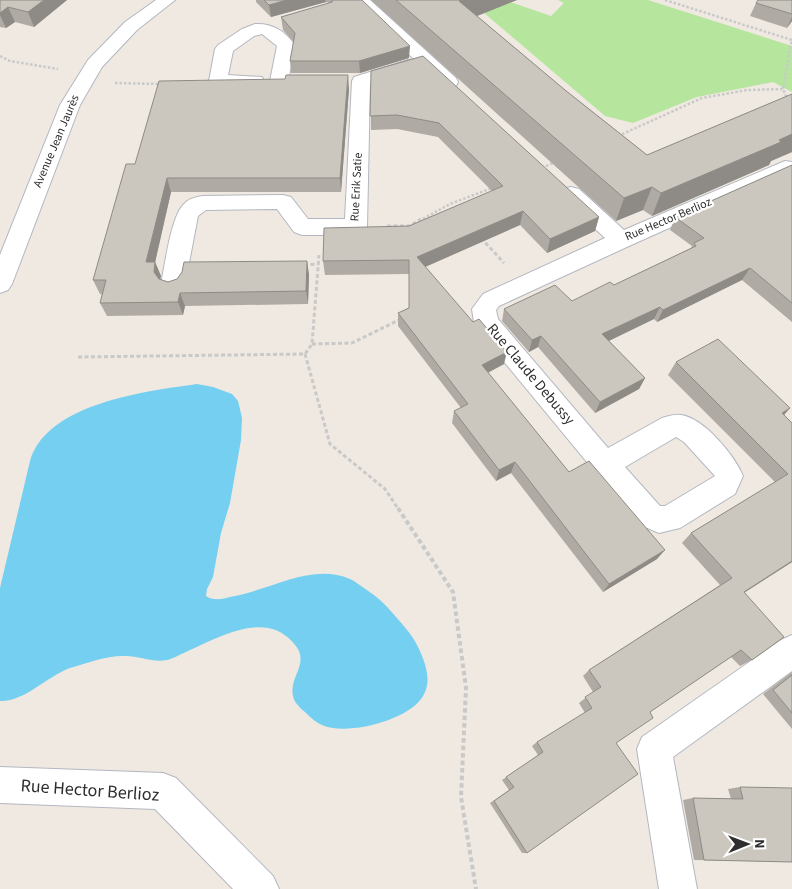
<svg xmlns="http://www.w3.org/2000/svg" width="792" height="889" font-family="'Source Sans 3',sans-serif">
	<style>
		.green { fill: #b6e59e }
		.water { fill: #75cff0 }
		.lines { fill: none; stroke-linecap: round; stroke-linejoin: round }
		.minor-casing { stroke: #b4b7c1; stroke-width: 2 }
		.tertiary-casing { stroke: #b4b7c1; stroke-width: 2 }
		.path-far2 { stroke: #c9c9c9; stroke-width: 2.5; stroke-dasharray: 2.5 2; stroke-linecap: butt }
		.path-far1 { stroke: #c9c9c9; stroke-width: 3; stroke-dasharray: 4 2.5; stroke-linecap: butt }
		.path { stroke: #c9c9c9; stroke-width: 4; stroke-dasharray: 4.5 3; stroke-linecap: butt }
		.minor { fill: #fff; fill-rule: evenodd }
		.tertiary { fill: #fff; fill-rule: evenodd }
		.wall { fill: #afaba4 }
		.shaded-wall { fill: #8e8b86 }
		.building { fill: #cbc7bf; stroke: #8e8b86 }
		.labels { text-anchor: middle; stroke-width: 4.5; stroke-linejoin: round; paint-order: stroke }
		.far-street-label { font-size: 12px; fill: #2e2e2e; stroke: #fff }
		.street-label { font-size: 15px; fill: #2e2e2e; stroke: #fff }
		.near-street-label { font-size: 18px; fill: #2e2e2e; stroke: #fff }
	</style>
	<rect width="100%" height="100%" fill="#efe9e1"/>
	<path class="green" d="M504,0l47,16 13,-13 -6,-3h90l144,46v46l-19,-10 -76,15 -64,26 -28,-7 -122,-104z"/>
	<path class="water" d="M197,384l16,3 19,7 6,7 4,17 -1,22 -11,63 -9,30 -8,44 -6,12 -1,7c7,5 17,3 24,1 39,-6 81,-35 120,-18 5,2 9,6 14,9 10,7 17,12 25,21 11,13 23,24 30,40 7,15 14,35 2,50 -16,22 -75,37 -99,26 -7,-3 -12,-8 -17,-13 -5,-4 -11,-10 -12,-16 -4,-18 14,-30 5,-47 -7,-11 -18,-19 -30,-21 -25,-5 -60,14 -82,24 -6,2 -13,7 -19,8 -13,3 -28,-4 -41,-4 -18,-1 -39,7 -56,12 -24,9 -46,34 -70,33v-113l30,-127c17,-58 117,-70 167,-77z"/>
	<g class="lines">
		<g class="minor-casing">
			<path id="minor" d="M352,0h18l86,78 2,4 -2,4 -7,2 -7,-2z
				M255,24c17,-1 30,7 40,21l-7,36 -2,4 -7,2 -7,-2 -2,-4 7,-35 -15,-12 -8,2 -21,15 -5,24 34,2 2,4 -2,4 -7,2 -44,-2 -2,-4 6,-32 3,-4 24,-16z
				M408,60l7,2 2,4 -2,4 -45,14 -3,143 -3,5 -8,3h-54l-8,-3 -17,-23 -71,1 -8,6 -13,68 -4,6 -8,3 -8,-3 -4,-6c4,-19 10,-68 23,-80 4,-5 12,-7 18,-8l81,-1 8,2 17,22h37l7,-138 2,-4z
				M785,161l7,1v14l-5,-1 -158,71 -130,60 -3,4 2,9 110,129 54,-30c7,-2 13,-4 19,-3 23,3 54,41 62,61l-8,18 -55,34 -21,5 -21,-9 -161,-195 -3,-7 -2,-13 11,-15 122,-56 -42,-39 -3,-5 3,-5 8,-2 8,2 45,41zM676,437l8,5 31,34 -50,30h-5l-35,-39z
				M792,635v36l-119,86 24,132h-38l-22,-140 5,-12 139,-97z
				M0,767l163,6 13,5 97,98 6,13h-46l-78,-80 -155,-6z"/>
		</g>
		<g class="tertiary-casing">
			<path id="tertiary" d="M156,0h19l-38,30 -35,37 -22,38 -68,179 -4,6 -8,3v-38l60,-150 28,-45 37,-38z"/>
		</g>
		<path class="path-far2" d="M665,0l127,40
			M0,56l10,5 48,8
			M115,83l47,1
			M788,101l-5,-12 9,-50
			M618,136l84,-38 45,-8 36,-1
			M542,168l13,-6
			M419,221l31,-17 42,-16"/>
		<path class="path-far1" d="M387,226h22l12,-7
			M481,238l23,25
			M304,265l14,-1
			M312,344l40,-1 49,-24
			M305,354l25,90 55,45 14,21
			M78,357l227,-3 7,-10 7,-89"/>
		<path class="path" d="M398,508l55,84 13,96 -5,109 15,92"/>
		<use href="#minor" class="minor"/>
		<use href="#tertiary" class="tertiary"/>
	</g>
	<path class="wall" d="M0,0h67l-33,27 -19,-5 -9,6 -6,-1z
		M256,0h106l47,58 -49,15h-69l-1,-12 4,-19 -11,-12 -2,-13 49,-14 -4,-1 -55,15 -15,-15z
		M371,0h146l-40,16 88,74 82,65 145,-61v58l-21,9 -2,4 -117,51 -9,-6 -27,11z
		M792,0v21l-5,7 -37,-12 6,-13z
		M371,71l228,146 -4,14 -48,22 -27,-28 -95,42 79,97 -16,9 81,99 88,87 -54,33 -92,-119 -15,8 -44,-58 2,-12 7,-3 -63,-82v-13l11,-5v-34l-84,1 -2,-14 86,-35 83,-35 -54,-54 -41,-8 -26,1z
		M349,89l-8,103h-170l-16,70 6,14 -1,3 8,3 141,-8 -1,30 -123,2 -2,9 -76,1 -7,-13 2,-9h-2l-7,-14 42,-116z
		M792,165v157l-50,-42 -85,42 -3,-3 -45,22 36,37 -6,11 -44,24 -57,-66 -9,5 -27,-31 2,-12 68,-8 42,-16 77,-37 1,-2 -22,-16 5,-13z
		M676,362l108,53 8,8v139l-47,30 7,68 -12,6 -9,-9 -81,55 -34,31 -89,110h-5l-32,-50 19,-13 -7,-10 36,-25 -6,-9 5,-4 48,-29 -6,-10 14,-11 -10,-16 6,-6 131,-85 -38,-42 9,-10 84,-51 -107,-107z
		M792,672v57l-29,-35z
		M740,787l52,75 -98,-2 -11,-60 10,-2 38,1 -3,-10z"/>
	<path class="shaded-wall" d="M44,0h23l-33,27 -6,-15z
		M287,0h38l1,2 -55,15 -2,-12z
		M462,0h55l-60,24 2,-23z
		M8,7l7,15 -9,6 -6,-13v-2z
		M792,17v4l-5,7z
		M410,46l-1,12 -49,15 -1,-12z
		M348,75l1,14 -8,103 -1,-14z
		M792,134v18l-21,9 -2,4 -117,51 9,-23z
		M167,178l4,14 -19,84 -6,-14z
		M652,187l-9,23 -27,11 8,-23z
		M523,211l-3,14 -104,46 1,-14z
		M599,217l-4,14 -48,22 3,-14z
		M307,261l2,13 -1,30 -2,-13z
		M155,262l6,14 -2,9 -5,-13z
		M750,268l-8,12 -85,42 6,-12z
		M180,293l5,13 -2,9 -5,-13z
		M660,307l-6,12 -56,27 4,-12z
		M541,336l-3,11 -9,5 3,-12z
		M507,352l-3,12 -25,13 3,-12z
		M645,378l-6,11 -44,24 5,-11z
		M790,408l-10,12 2,-7z
		M515,462l-4,11 -15,8 3,-11z
		M665,550l-8,9 -54,33 6,-8z
		M792,561v1l-59,38 11,-8z"/>
	<path class="building" d="M0,0h44l-16,12 -20,-5 -8,6z
		M264,0h23l-18,5z
		M333,0h29l48,46 -51,15h-69l5,-28 -14,-16 51,-15z
		M396,0h66l-3,1 106,89 82,65 145,-61v40l-13,6 2,2 -120,51 -9,-6 -28,11z
		M758,0h34v14l-36,-11z
		M423,56l176,161 -49,22 -27,-28 -106,46 56,65 6,-3 28,33 -25,13 87,107 20,-11 76,89 -56,34 -94,-122 -16,8 -45,-59 14,-7 -70,-91 11,-5v-48l-86,1 1,-33 85,-2 94,-40 -64,-63 -42,-8 -27,1 1,-45z
		M286,75h62l-8,103h-173l-21,84h9l-1,10 5,7 9,3 9,-3 5,-7 2,-10 123,-1 -1,30 -126,2 -2,9 -78,1 6,-23h-13l33,-116h9l24,-83 126,-2z
		M792,165v138l-42,-35 -87,42 -3,-3 -58,27 43,44 -45,24 -59,-66 -9,4 -28,-31 51,-24 17,16 38,-19 4,3 82,-39 -2,-3 10,-5 -29,-21z
		M718,339l72,69 -8,5 10,10v138l-48,31 40,45 -32,23 -11,-10 -91,62 3,6 -37,25 22,31 -111,79 -33,-52 20,-14 -8,-10 37,-25 -6,-10 55,-34 -7,-11 16,-10 -12,-17 143,-92 -41,-45 97,-59 -112,-112z
		M792,675v38l-19,-23z
		M740,787l52,1v74l-88,-2 -11,-62 50,1z"/>
	<g class="labels">
		<g class="far-street-label">
			<text transform="translate(56 141) rotate(-67)" y="4">Avenue Jean Jaurès</text>
			<text transform="translate(356 187) rotate(-87)" y="4">Rue Erik Satie</text>
			<text transform="translate(668 219) rotate(-23)" y="4">Rue Hector Berlioz</text>
		</g>
		<g class="street-label">
			<text transform="translate(531 374) rotate(50)" y="5">Rue Claude Debussy</text>
		</g>
		<g class="near-street-label">
			<text transform="translate(90 790) rotate(4)" y="6">Rue Hector Berlioz</text>
		</g>
	</g>
	<g transform="translate(747 844) rotate(89)" stroke="#ffffff" stroke-width="4" paint-order="stroke">
	<path d="M0-4L9 19L0 12L-9 19Z" fill="#2e2e2e"/>
	<text y="-8" font-size="14" font-weight="bold" text-anchor="middle" fill="#2e2e2e">N</text>
	</g>
</svg>
